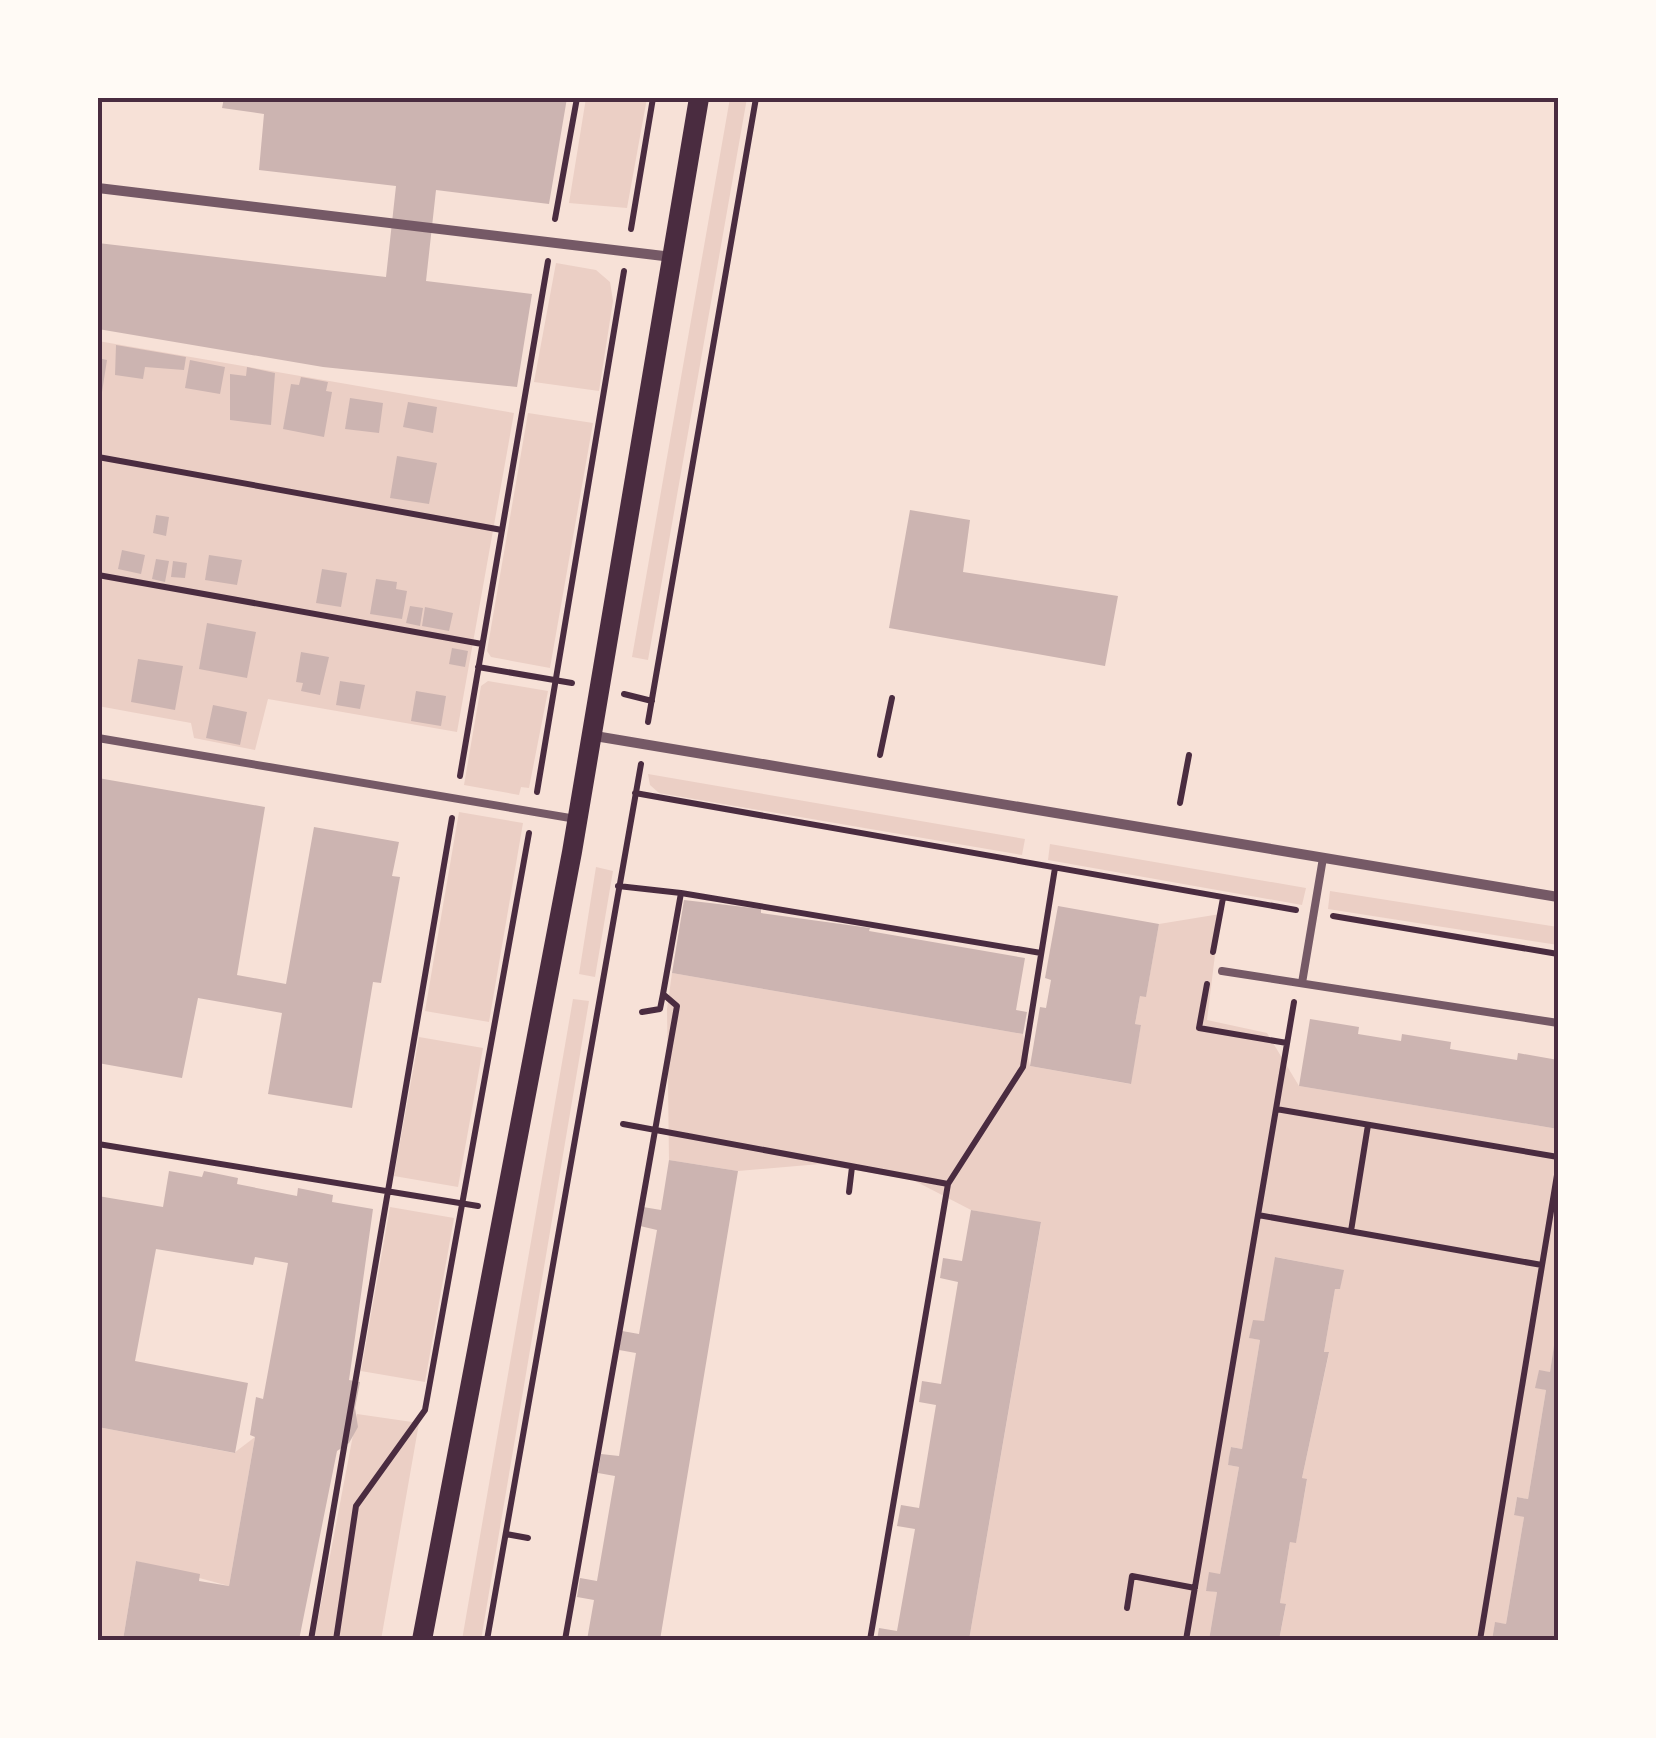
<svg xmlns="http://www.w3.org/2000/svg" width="1656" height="1738" font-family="'Source Sans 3',sans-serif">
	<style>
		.green { fill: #ebcfc5 }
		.building { fill: #ccb4b1 }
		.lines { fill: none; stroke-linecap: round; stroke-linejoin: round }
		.path { stroke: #4a2c40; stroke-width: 6 }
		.service { stroke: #755966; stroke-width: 8 }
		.minor { stroke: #755966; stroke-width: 10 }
		.secondary { stroke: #4a2c40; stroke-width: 20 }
		.neatline { fill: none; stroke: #4a2c40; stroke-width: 4 }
	</style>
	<rect width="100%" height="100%" fill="#f7e1d7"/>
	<path class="green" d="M586,98h61l-20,110 -58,-5z
		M730,98h17l-99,562 -16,-3z
		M556,263l40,7 14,12 3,19 -14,90 -65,-9z
		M98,341l416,72 -57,319 -189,-33 -13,51 -61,-12 -3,-15 -93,-17z
		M528,413l65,10 -43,245 -59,-11 -4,-6z
		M488,681l60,10 -19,97 -8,-1 -2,8 -55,-10 17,-99z
		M648,774l377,65 -3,16 -363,-62 -9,-8z
		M459,812l64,11 -34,199 -64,-11z
		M1050,844l256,44 -4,17 -254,-45z
		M596,867l17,4 -18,106 -16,-3z
		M1330,891l228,36v18l-230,-36z
		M1220,914l-13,106 60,13 32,53 259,43v191l-8,52 -11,-1 -3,16 10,3 -18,109 -11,-2 -3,17 10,3 -18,107 -11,-1 -3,17h-213l7,-35 -6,-2 10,-61h6l11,-62 -5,-2 27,-125 -5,-1 11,-63h5l3,-19 -67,-13 -12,64 -14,17 10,2 -18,109 -11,-2 -3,18 11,2 -19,107 -14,16 11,2 -8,48h-240l72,-417 -70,-13 -58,-30 -93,-16 -82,7 -69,-11 -2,-151 5,-36 351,61 7,32 100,18 11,-59 -6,-1 5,-28h6l13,-72z
		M573,999l16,2 -108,639h-19z
		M419,1037l64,11 -25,139 -64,-11z
		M390,1207l64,11 -29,164 -64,-11z
		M357,1414l62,9 -38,217h-67z
		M98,1427l136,26 21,-16 -26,149 -93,-25 -13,79h-25z"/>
	<path class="building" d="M224,98h343l-18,106 -113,-14 -10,91 106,13 -15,93 -194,-20 -225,-38v-86l288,34 10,-91 -137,-16 5,-56 -42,-6z
		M116,345l70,12 -2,13 -39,-3 -2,12 -28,-4z
		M98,358l9,2 -5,32 -4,-1z
		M190,360l35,7 -5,27 -35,-6z
		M247,367l28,6 -4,52 -41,-5v-46l16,2z
		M301,377l27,5 -2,9 6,1 -8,45 -41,-8 8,-45 8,1z
		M350,398l33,5 -4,30 -34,-4z
		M408,402l29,5 -4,26 -30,-6z
		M397,456l40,7 -8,41 -39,-6z
		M910,510l60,10 -7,52 155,24 -13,70 -216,-38z
		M156,515l13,2 -3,19 -13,-3z
		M122,550l23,5 -4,19 -23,-5z
		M209,555l33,5 -5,25 -32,-5z
		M156,559l13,2 -4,21 -13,-3z
		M173,561l14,2 -2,15 -14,-1z
		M322,569l25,4 -6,34 -25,-4z
		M376,579l21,3 -1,7 11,2 -5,28 -32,-5z
		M410,606l13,2 -3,18 -14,-3z
		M425,607l28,6 -4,18 -27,-5z
		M207,623l49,9 -9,46 -48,-9z
		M452,648l16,3 -3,16 -16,-3z
		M301,652l28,5 -9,38 -19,-4 2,-8 -7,-1z
		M138,659l45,7 -8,44 -44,-8z
		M340,681l25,4 -5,24 -24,-4z
		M416,691l30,5 -5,30 -30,-5z
		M213,705l34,7 -7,33 -34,-7z
		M98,778l167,29 -28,168 49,9 28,-157 85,15 -7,34 8,1 -19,106 -8,-1 -21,126 -84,-14 14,-81 -84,-15 -16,80 -84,-15z
		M684,900l77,9v4l109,15 -1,3 156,27 -9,52 11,2 -4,22 -351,-61z
		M1058,906l101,18 -13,73 -6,-1 -5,28 6,1 -10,59 -101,-18 10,-59 6,1 5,-28 -6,-2z
		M1310,1019l49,8 -1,7 43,7 1,-7 49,8 -1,7 67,11 1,-7 40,7v69l-259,-43z
		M669,1160l69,11 -78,469h-73l7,-40 -17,-3 3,-19 17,3 18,-105 -17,-3 3,-19 18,2 17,-103 -17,-3 3,-19 17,3 18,-104 -17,-4 3,-19 18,3z
		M169,1171l33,6 2,-6 34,7 -1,6 60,12 1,-8 35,7 -1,7 41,7 -24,171 11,2 -5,26 3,19 -9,16 -12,8 -38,189h-176l13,-79 64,13 -1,7 30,5 26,-149 -5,-2 6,-38 7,2 25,-136 -33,-6 -2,8 -97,-16 -21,112 113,22 -13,70 -137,-26v-231l65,11z
		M971,1210l70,12 -72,418h-92l2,-12 18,3 18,-102 -18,-3 4,-21 18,3 17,-103 -17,-3 3,-21 19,3 17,-102 -18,-4 3,-20 19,3z
		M1275,1257l69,13 -4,19h-5l-11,63h5l-27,126 5,1 -11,64 -6,-1 -10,61 6,1 -7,36h-70l8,-48 -11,-1 3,-19 11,2 19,-107 -11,-2 1,-8 2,-10 11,2 18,-109 -11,-2 4,-18 11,1z
		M1556,1332l2,308h-66l3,-18 11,2 18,-107 -10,-2 3,-18 11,2 18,-109 -11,-2 4,-18 11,2z"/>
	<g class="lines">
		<path class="path" d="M555,219l22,-121
			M631,229l22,-131
			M98,457l404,73
			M98,575l384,69
			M478,667l94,16
			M624,694l28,7
			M648,722l108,-624
			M880,755l12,-57
			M460,776l88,-515
			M537,792l87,-521
			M635,793l661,117
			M1180,803l9,-48
			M618,886l63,7
			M1333,916l225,38
			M1213,952l10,-54
			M1207,984l-8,44 88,15
			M642,1012l18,-3 3,-15
			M1276,1109l18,-107
			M623,1124l325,60
			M98,1144l380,62
			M849,1192l3,-25
			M1258,1215l284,50
			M1351,1231l17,-106
			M506,1534l22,4
			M1127,1608l5,-32 63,12
			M311,1640l141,-822
			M336,1640l20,-134 69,-96 104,-577
			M487,1640l154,-876
			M565,1640l112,-634 -14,-12 18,-101 360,60
			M870,1640l78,-456 75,-117 32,-199
			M1186,1640l90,-531 282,48
			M1480,1640l78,-471"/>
		<path class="service" d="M98,738l478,81
			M1222,971l336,52
			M1302,983l21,-125"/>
		<path class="minor" d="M98,188l574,69
			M589,735l969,162"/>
		<path class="secondary" d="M422,1640l150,-788 127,-754"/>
	</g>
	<rect width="1656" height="1738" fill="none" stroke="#fffaf5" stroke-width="200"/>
	<rect x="100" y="100" width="1456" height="1538" class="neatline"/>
</svg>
